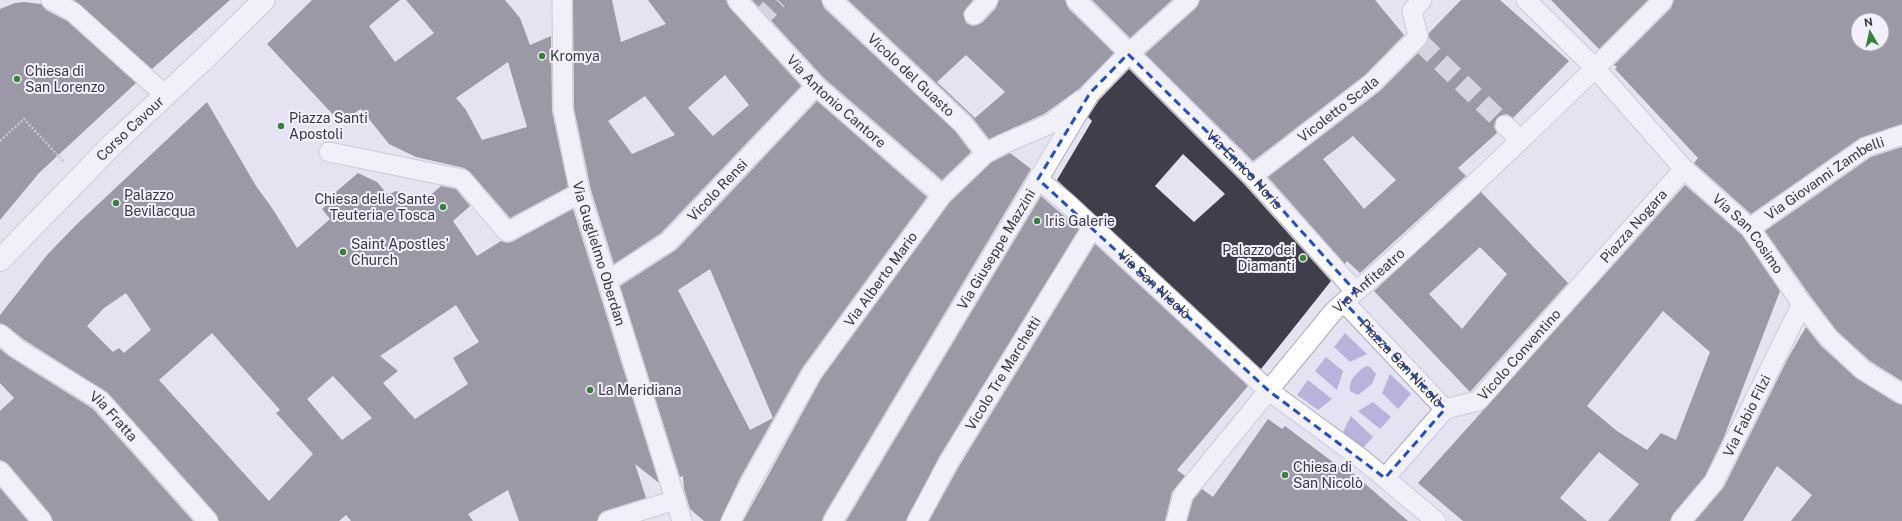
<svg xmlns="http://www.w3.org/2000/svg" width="1902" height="521" font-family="'Public Sans',sans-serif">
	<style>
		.green { fill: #bab2da }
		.building { fill: #403e4a; fill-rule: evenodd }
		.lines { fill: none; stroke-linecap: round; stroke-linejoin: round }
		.street-tunnel { stroke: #c3c1ce; stroke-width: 19; stroke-dasharray: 19 10; stroke-linecap: butt }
		.street-casing { stroke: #aca9b8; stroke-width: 21 }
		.secondary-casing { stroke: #aca9b8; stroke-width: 24 }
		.path { stroke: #a7a5b1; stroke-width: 2.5; stroke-dasharray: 2 2; stroke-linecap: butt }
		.street { stroke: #fff; stroke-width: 19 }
		.secondary { stroke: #fff; stroke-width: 22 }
		.marked { fill: none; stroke: #1d4ed8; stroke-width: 3; stroke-dasharray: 8 5; stroke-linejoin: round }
		.poi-dot { fill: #308634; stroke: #f2f0fd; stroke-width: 1.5 }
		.labels { text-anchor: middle; stroke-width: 4; stroke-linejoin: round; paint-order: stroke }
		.poi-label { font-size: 14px; fill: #39373e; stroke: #f2f0fd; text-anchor: start }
		.street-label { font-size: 14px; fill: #39373e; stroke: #f2f0fd }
	</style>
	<rect width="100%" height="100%" fill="#e5e3f2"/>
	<path class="green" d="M1345,333l22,21 -17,8 -16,-15z
		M1326,357l17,14 -6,19 -22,-19z
		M1366,366l4,1 6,7 -4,10 -14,11 -8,-4c-2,-11 7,-19 16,-25z
		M1390,374l21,20 -13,15 -16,-16z
		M1308,380l24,19 -14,11 -21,-15z
		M1373,402l18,15 -11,12 -22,-18z
		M1351,416l22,21 -12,13 -18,-18z"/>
	<path class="building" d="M74,0h156l-78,69z
		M312,0h88l-31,26 26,36 39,-29 -28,-33h99l15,18 10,27 21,-9 1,75 16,76 -58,31 -40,-46 -6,-4 -48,-11 -27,-13 -28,-35 -21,13 -73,-78zM508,62l19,65 -45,13 -16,-30 -10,-12z
		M573,0h39l9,42 45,-18 -18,-24h78l3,7 72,79 -140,147 -47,31 -23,-74 -17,-82zM725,75l24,30 -36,31 -25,-28zM645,96l30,39 -43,19 -24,-33z
		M752,0h69l3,8 131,123 16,21 -29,28 -118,-102z
		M848,0h125l-10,13 3,10 6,3 10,-3 14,-15 3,-8h66l3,8 46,45 -35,36 -35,25 -55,25 -18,-23zM966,55l39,37 -30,26 -38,-36z
		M1092,0h80l-42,38z
		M1200,0h175l29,35 -39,40 -112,86 -108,-107 51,-46z
		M1461,0h39l69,61 -56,57 -6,-4 -5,1 -5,3 -3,9 3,6 -39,35 8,8 -106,97 -13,-12 -2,3 -77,-87 112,-86 45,-45 3,-6 1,-7zM1353,136l43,44 -32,29 -41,-50z
		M1551,0h97l-49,49z
		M1674,0h228v124l-42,14 -109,76 -57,-51 4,-5 -83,-89 2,-2 -3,-2 57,-57zM1858,20h24v24h-24z
		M24,2l17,2 5,6 21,11 69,62 -97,90 -39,47v-211l15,-6z
		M1129,69l115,115 87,97 -70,88 -204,-189 35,-59 -4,-4 11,-17zM1183,154l42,40 -31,28 -39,-36z
		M817,101l110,96 -125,171 -63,112 -19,41h-16l-14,-12 -6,-20 -1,-13 -3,1 -60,-191 56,-36zM710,269l63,149 -23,12 -72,-140z
		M207,102l49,84 16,22 25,40 33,-29 -8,-10 10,-9 -2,-3 28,-24 19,9 11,13 8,-4 10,3 12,12 23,-20 15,3 14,17 -17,15 24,35 24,-15 6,2 5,-1 61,-33 86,274 -24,-19 11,34 -42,13 -4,3 -3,7h-78l-11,-31 -40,24 5,7h-122l-5,-6 -7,6h-120l-3,-7 -108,-121 -85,-54 -16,-13 -7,-3v-8l47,-60 29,-30zM126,293l25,37 -27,23 -5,-5 -6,4 -26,-26 17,-18zM456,305l23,37 -26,16 15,26 -53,35 -32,-36 15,-12 -18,-15zM212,333l68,77 -4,3 37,41 -44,47 -110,-121zM333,376l39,42 -30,22 -35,-41z
		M1902,147v234l-32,-20 -33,-30 -26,-34 -46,-66 106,-74z
		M1010,153l21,16 -207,346 -2,6h-79l78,-142 129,-177 42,-40z
		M1685,185l57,50 38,56 -56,146 -19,39 -32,38 -3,7h-62l31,-37 -40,-32 -39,46 27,23h-124l-45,-38zM1663,311l47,41 -34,88 -15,-7 -14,17 -30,-19 -30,-25z
		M1481,192l87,91 -98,109 -96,-101zM1480,247l27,27 -45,55 -33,-35z
		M1041,196l38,33 -140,228 -33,64h-60z
		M1095,244l153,142 -71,84 8,6 -13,16 -7,29h-236l29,-53z
		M1806,327l15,19 35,32 40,25 6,2v116h-111l21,-26 -35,-29 -34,55h-48l29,-34 64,-129z
		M0,349l10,8 83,52 100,112h-140l-3,-7 -42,-50 -8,-4v-49l14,-13 -14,-15z
		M1268,419l14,10 3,-3 61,46 2,-3 60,52h-221l6,-21 9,-11 11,8z
		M0,488l28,33h-28z"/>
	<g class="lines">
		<path class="street-tunnel" d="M757,22l21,-22
			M1420,42l85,83"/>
		<g class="street-casing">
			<g id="street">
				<path d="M51,0l22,12 92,83"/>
				<path id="s1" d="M562,0l1,109 17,84 102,328"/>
				<path id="s2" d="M737,0l79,86 126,109"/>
				<path id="s3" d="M832,0l131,124 23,29"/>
				<path id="s4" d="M1076,0l176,176 103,115"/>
				<path id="s5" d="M1526,0l70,69 88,100 66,59 52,76 27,34 34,32 39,24"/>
				<path d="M974,15l14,-15"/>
				<path d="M1505,125l15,15"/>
				<path d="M329,152l133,27 45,53 73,-39"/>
				<path id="s6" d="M1252,176l120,-93 45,-45 1,-2 -6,-25 10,-11"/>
				<path id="s7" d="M1038,179l28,23 203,189 93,68 74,62"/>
				<path id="s8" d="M1750,228l116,-81 36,-12"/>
				<path id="s9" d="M607,281l61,-39 148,-156"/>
				<path id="s10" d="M1344,302l101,107"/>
				<path id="s11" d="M0,334l16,14 84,52 108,121"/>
				<path id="s12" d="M1445,409l33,-8 206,-232"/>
				<path d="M0,471l42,50"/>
				<path d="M1385,478l60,-69"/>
				<path d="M608,521l67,-21"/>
				<path id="s13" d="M731,521l18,-36 63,-112 130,-178 44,-42 17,-9 47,-20 31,-24"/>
				<path id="s14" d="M833,521l257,-428 38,-39 61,-54"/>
				<path id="s15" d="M917,521l31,-58 144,-235"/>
				<path id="s16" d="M1176,521l7,-26 150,-183c22,-21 46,-39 68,-60 89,-82 177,-165 262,-252"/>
				<path id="s17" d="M1681,521l33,-39 88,-178"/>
			</g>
		</g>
		<g class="secondary-casing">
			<g id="secondary">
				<path id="s18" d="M0,260l113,-116 91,-85 60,-59"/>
			</g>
		</g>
		<path class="path" d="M0,141l24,-22 40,43"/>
		<use href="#street" class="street"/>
		<use href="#secondary" class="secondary"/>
	</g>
	<path d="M0 0H1902V521H0ZM1128,54l124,122 103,115 -11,11 101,107 -60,69 -116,-87 -231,-212 52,-86z" fill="#e5e3f2" fill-opacity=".55" fill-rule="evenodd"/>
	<path class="marked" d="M1128,54l124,122 103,115 -11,11 101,107 -60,69 -116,-87 -231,-212 52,-86z"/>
	<g class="poi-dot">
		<circle cx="542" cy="56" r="4"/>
		<circle cx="17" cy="79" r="4"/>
		<circle cx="281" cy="126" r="4"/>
		<circle cx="116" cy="203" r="4"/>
		<circle cx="443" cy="207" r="4"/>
		<circle cx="1037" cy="221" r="4"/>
		<circle cx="343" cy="252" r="4"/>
		<circle cx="1303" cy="258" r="4"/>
		<circle cx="590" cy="390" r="4"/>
		<circle cx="1285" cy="475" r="4"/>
	</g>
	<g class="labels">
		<g class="poi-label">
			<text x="550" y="61">Kromya</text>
			<text x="25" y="76">Chiesa di<tspan x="25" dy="16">San Lorenzo</tspan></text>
			<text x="289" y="123">Piazza Santi<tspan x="289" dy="16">Apostoli</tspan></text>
			<text x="124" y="200">Palazzo<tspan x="124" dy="16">Bevilacqua</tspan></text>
			<text x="435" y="204" text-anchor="end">Chiesa delle Sante<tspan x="435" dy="16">Teuteria e Tosca</tspan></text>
			<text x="1045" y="226">Iris Galerie</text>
			<text x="351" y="249">Saint Apostles'<tspan x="351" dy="16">Church</tspan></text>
			<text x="1295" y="255" text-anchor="end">Palazzo dei<tspan x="1295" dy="16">Diamanti</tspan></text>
			<text x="598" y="395">La Meridiana</text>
			<text x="1293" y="472">Chiesa di<tspan x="1293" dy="16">San Nicolò</tspan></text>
		</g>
		<g class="street-label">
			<text dy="5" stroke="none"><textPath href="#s3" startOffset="109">Vicolo del Guasto</textPath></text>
			<text dy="5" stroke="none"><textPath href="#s2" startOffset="142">Via Antonio Cantore</textPath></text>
			<text dy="5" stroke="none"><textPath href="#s6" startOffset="109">Vicoletto Scala</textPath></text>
			<text dy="5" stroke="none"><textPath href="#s18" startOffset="185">Corso Cavour</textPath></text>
			<text dy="5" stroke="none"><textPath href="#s4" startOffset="239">Via Enrico Noris</textPath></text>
			<text dy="5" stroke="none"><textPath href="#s8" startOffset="90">Via Giovanni Zambelli</textPath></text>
			<text dy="5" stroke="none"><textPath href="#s9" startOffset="144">Vicolo Rensi</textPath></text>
			<text dy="5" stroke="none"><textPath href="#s12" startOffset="268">Piazza Nogara</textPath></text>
			<text dy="5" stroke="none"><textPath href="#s5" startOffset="323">Via San Cosimo</textPath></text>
			<text dy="5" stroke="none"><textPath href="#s14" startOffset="317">Via Giuseppe Mazzini</textPath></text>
			<text dy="5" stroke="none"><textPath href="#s1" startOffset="258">Via Guglielmo Oberdan</textPath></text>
			<text dy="5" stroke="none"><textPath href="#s13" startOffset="285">Via Alberto Mario</textPath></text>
			<text dy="5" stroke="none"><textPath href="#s16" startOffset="311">Via Anfiteatro</textPath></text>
			<text dy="5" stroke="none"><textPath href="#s7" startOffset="157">Via San Nicolò</textPath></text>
			<text dy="5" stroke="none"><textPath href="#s12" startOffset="96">Vicolo Conventino</textPath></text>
			<text dy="5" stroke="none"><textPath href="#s10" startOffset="84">Piazza San Nicolò</textPath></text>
			<text dy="5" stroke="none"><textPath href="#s15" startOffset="171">Vicolo Tre Marchetti</textPath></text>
			<text dy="5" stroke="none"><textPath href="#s17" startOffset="125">Via Fabio Filzi</textPath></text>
			<text dy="5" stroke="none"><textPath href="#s11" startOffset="141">Via Fratta</textPath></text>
		</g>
	</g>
	<g transform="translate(1870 32) rotate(351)"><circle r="19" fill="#f2f0fd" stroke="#a8a6b1"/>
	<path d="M0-3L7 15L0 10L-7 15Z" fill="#308634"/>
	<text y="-6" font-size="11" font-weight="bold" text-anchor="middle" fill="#39373e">N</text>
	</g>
</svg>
